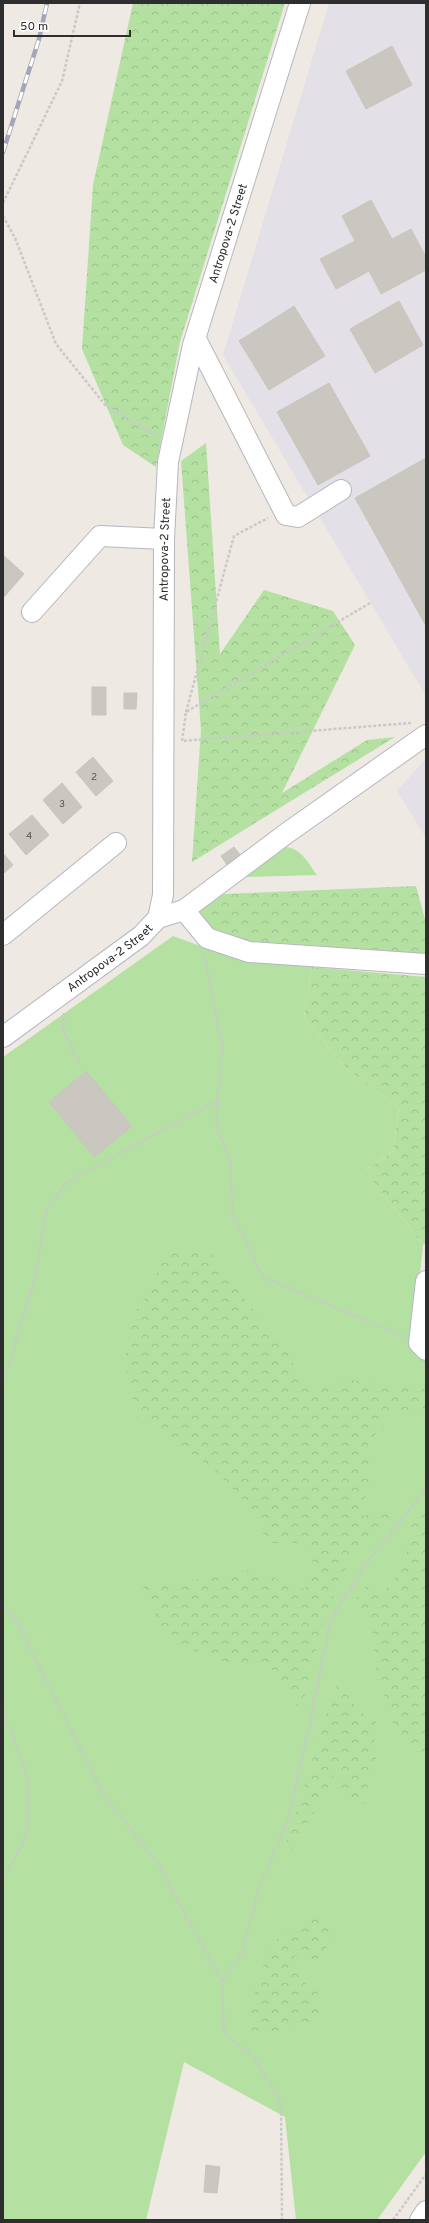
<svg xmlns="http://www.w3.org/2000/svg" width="429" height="2223" font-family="Overpass,sans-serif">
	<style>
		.industrial { fill: #e3e1e7 }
		.grass { fill: #b4e1a2 }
		.forest { fill: url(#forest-crowns) }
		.building { fill: #cac7c0; stroke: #cac5bb }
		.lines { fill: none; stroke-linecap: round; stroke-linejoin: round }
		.minor-casing { stroke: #b5b7c0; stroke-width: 22 }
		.path { stroke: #c9c9c9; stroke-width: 2.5; stroke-dasharray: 3 2; stroke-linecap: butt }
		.minor { stroke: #fff; stroke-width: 20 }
		.rail-casing { stroke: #a4a6b7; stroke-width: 4.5 }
		.rail { stroke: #fff; stroke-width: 3; stroke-dasharray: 9; stroke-linecap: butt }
		.labels { text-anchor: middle; stroke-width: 4; stroke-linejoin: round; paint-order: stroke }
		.number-label { font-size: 10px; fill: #555452 }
		.street-label { font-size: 12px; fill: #2e2e2e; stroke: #fff }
	</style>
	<defs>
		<pattern id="forest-crowns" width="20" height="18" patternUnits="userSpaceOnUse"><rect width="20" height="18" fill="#b4e1a2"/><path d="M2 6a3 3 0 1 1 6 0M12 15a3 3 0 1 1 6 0" fill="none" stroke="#9bc18c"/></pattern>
	</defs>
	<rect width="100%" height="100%" fill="#eee9e2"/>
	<path class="industrial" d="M329,3h97v693l-203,-341z
		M426,758v80l-29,-47z"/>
	<path class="grass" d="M284,847c17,0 24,16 33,28l-71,2 -2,-3z
		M173,936l63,23 76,8 -8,50 44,53 51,38 -6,43 -28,20 58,74 -11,101 14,13v793l-49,68h-81l-11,-103 -101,-55 -38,158h-143v-1163z"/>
	<path class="forest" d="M133,3h152l-105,339 -24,125 -33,-22 -41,-96 11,-164z
		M206,443l14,211 44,-64 69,21 22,34 -73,148 85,-53 28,-3 -203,125 9,-132 -20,-269z
		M416,886l10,37v33l-177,-7 -45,-22 -11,-15 21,-14 11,-4z
		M312,967l114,10v266l-3,2 -58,-74 28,-20 6,-43 -51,-38 -44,-53z
		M169,1247l43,6 10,19 58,69 29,47 41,-8 76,9 -1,19 -32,6 -25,29 4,43 -17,31 40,-6 -44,46 -27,61 -23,93 -32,-46 -33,1 -70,-26 -25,-58h43l67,-12 54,19 8,-23 -2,-26 -6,3h-37l-18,-36 -36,-38 -78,-53 -11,-56 6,-43 15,-20z
		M426,1506v255l-33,-37 -17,-57 -4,-43 -18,-22 11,-15 19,4 21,-24 5,-39z
		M339,1679l18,31 19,11 -2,21 3,25 -11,7 4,29 -21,1 -10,-11 -1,-21 -9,9 -2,15 -14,17 -25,44 -1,-16 39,-125z
		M310,1915l16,11 18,-3 -27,37 -23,-4 13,30 9,3 8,27 -39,15 -32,4 -4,-24 21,-67z"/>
	<path class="building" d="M392,46l20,39 -46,24 -20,-38z
		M371,200l21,39 19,-10 15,28v13l-45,24 -12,-23 -33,18 -16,-30 35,-18 -13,-25z
		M399,301l24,44 -48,28 -25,-44z
		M294,306l31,50 -56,34 -30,-49z
		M329,383l41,73 -52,29 -41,-73z
		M426,458v168l-71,-128z
		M3,555l21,19 -20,23 -1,-2z
		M92,687h14v28h-14z
		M124,693h13l-1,16h-12z
		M93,757l20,24 -17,15 -20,-24z
		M62,783l20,24 -19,17 -20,-24z
		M32,815l17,20 -23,20 -17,-21z
		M234,847l10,13 -14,9 -9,-13z
		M3,853l10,12 -10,9z
		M86,1071l46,55 -38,31 -45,-55z
		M206,2165l14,2 -3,26 -13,-1z"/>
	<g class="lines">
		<g class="minor-casing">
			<g id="minor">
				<path d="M196,339l90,176 12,2 43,-27"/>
				<path d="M32,612l68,-76 64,3"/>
				<path d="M184,910l23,28 42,14 177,12"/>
				<path d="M158,918l26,-8 103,-77 139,-98"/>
				<path d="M3,935l113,-92"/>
				<path id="s1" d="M3,1037l138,-101 17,-18 5,-23 1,-356 4,-77 25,-117 107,-342"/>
				<path d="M426,1281l-7,62 7,7"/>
				<path d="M420,2220l6,-9"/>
			</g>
		</g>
		<path class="path" d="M3,203l59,-122 18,-78
			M3,216l12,22 41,106 50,62 51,30
			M370,603l-184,109 -4,29 229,-18
			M186,712l48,-176 34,-18
			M204,954l18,91 -6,79 14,39 3,53 30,61 140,59
			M64,1013l-1,16 16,34
			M3,1382l32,-104 11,-67 21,-29 151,-82
			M3,1605l14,17 86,172 55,70 64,118 2,51 30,25 27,45 1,117
			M3,1709l25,70 -1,54 -14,29 -10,14
			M222,1982l20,-30 17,-64 29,-69 22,-96 21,-104 36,-57 56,-69 3,-10
			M393,2220l33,-46"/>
		<use href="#minor" class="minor"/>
		<g class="rail-casing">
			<path id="rail" d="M3,152l36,-113 8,-36"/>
		</g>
		<use href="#rail" class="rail"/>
	</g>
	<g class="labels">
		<g class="number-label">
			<text x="94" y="780">2</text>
			<text x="62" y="807">3</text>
			<text x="29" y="839">4</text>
		</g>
		<g class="street-label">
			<text dy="4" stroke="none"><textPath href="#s1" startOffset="889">Antropova-2 Street</textPath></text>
			<text dy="4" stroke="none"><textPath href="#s1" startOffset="565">Antropova-2 Street</textPath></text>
			<text dy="4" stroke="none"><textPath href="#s1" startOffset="133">Antropova-2 Street</textPath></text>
		</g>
	</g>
	<rect width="429" height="2223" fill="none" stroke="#2e2e2e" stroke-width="8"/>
	<path d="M14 30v6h116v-6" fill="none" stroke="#2e2e2e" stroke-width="2"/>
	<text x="20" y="30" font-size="12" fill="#2e2e2e" stroke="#ffffff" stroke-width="3" paint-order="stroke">50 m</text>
</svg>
